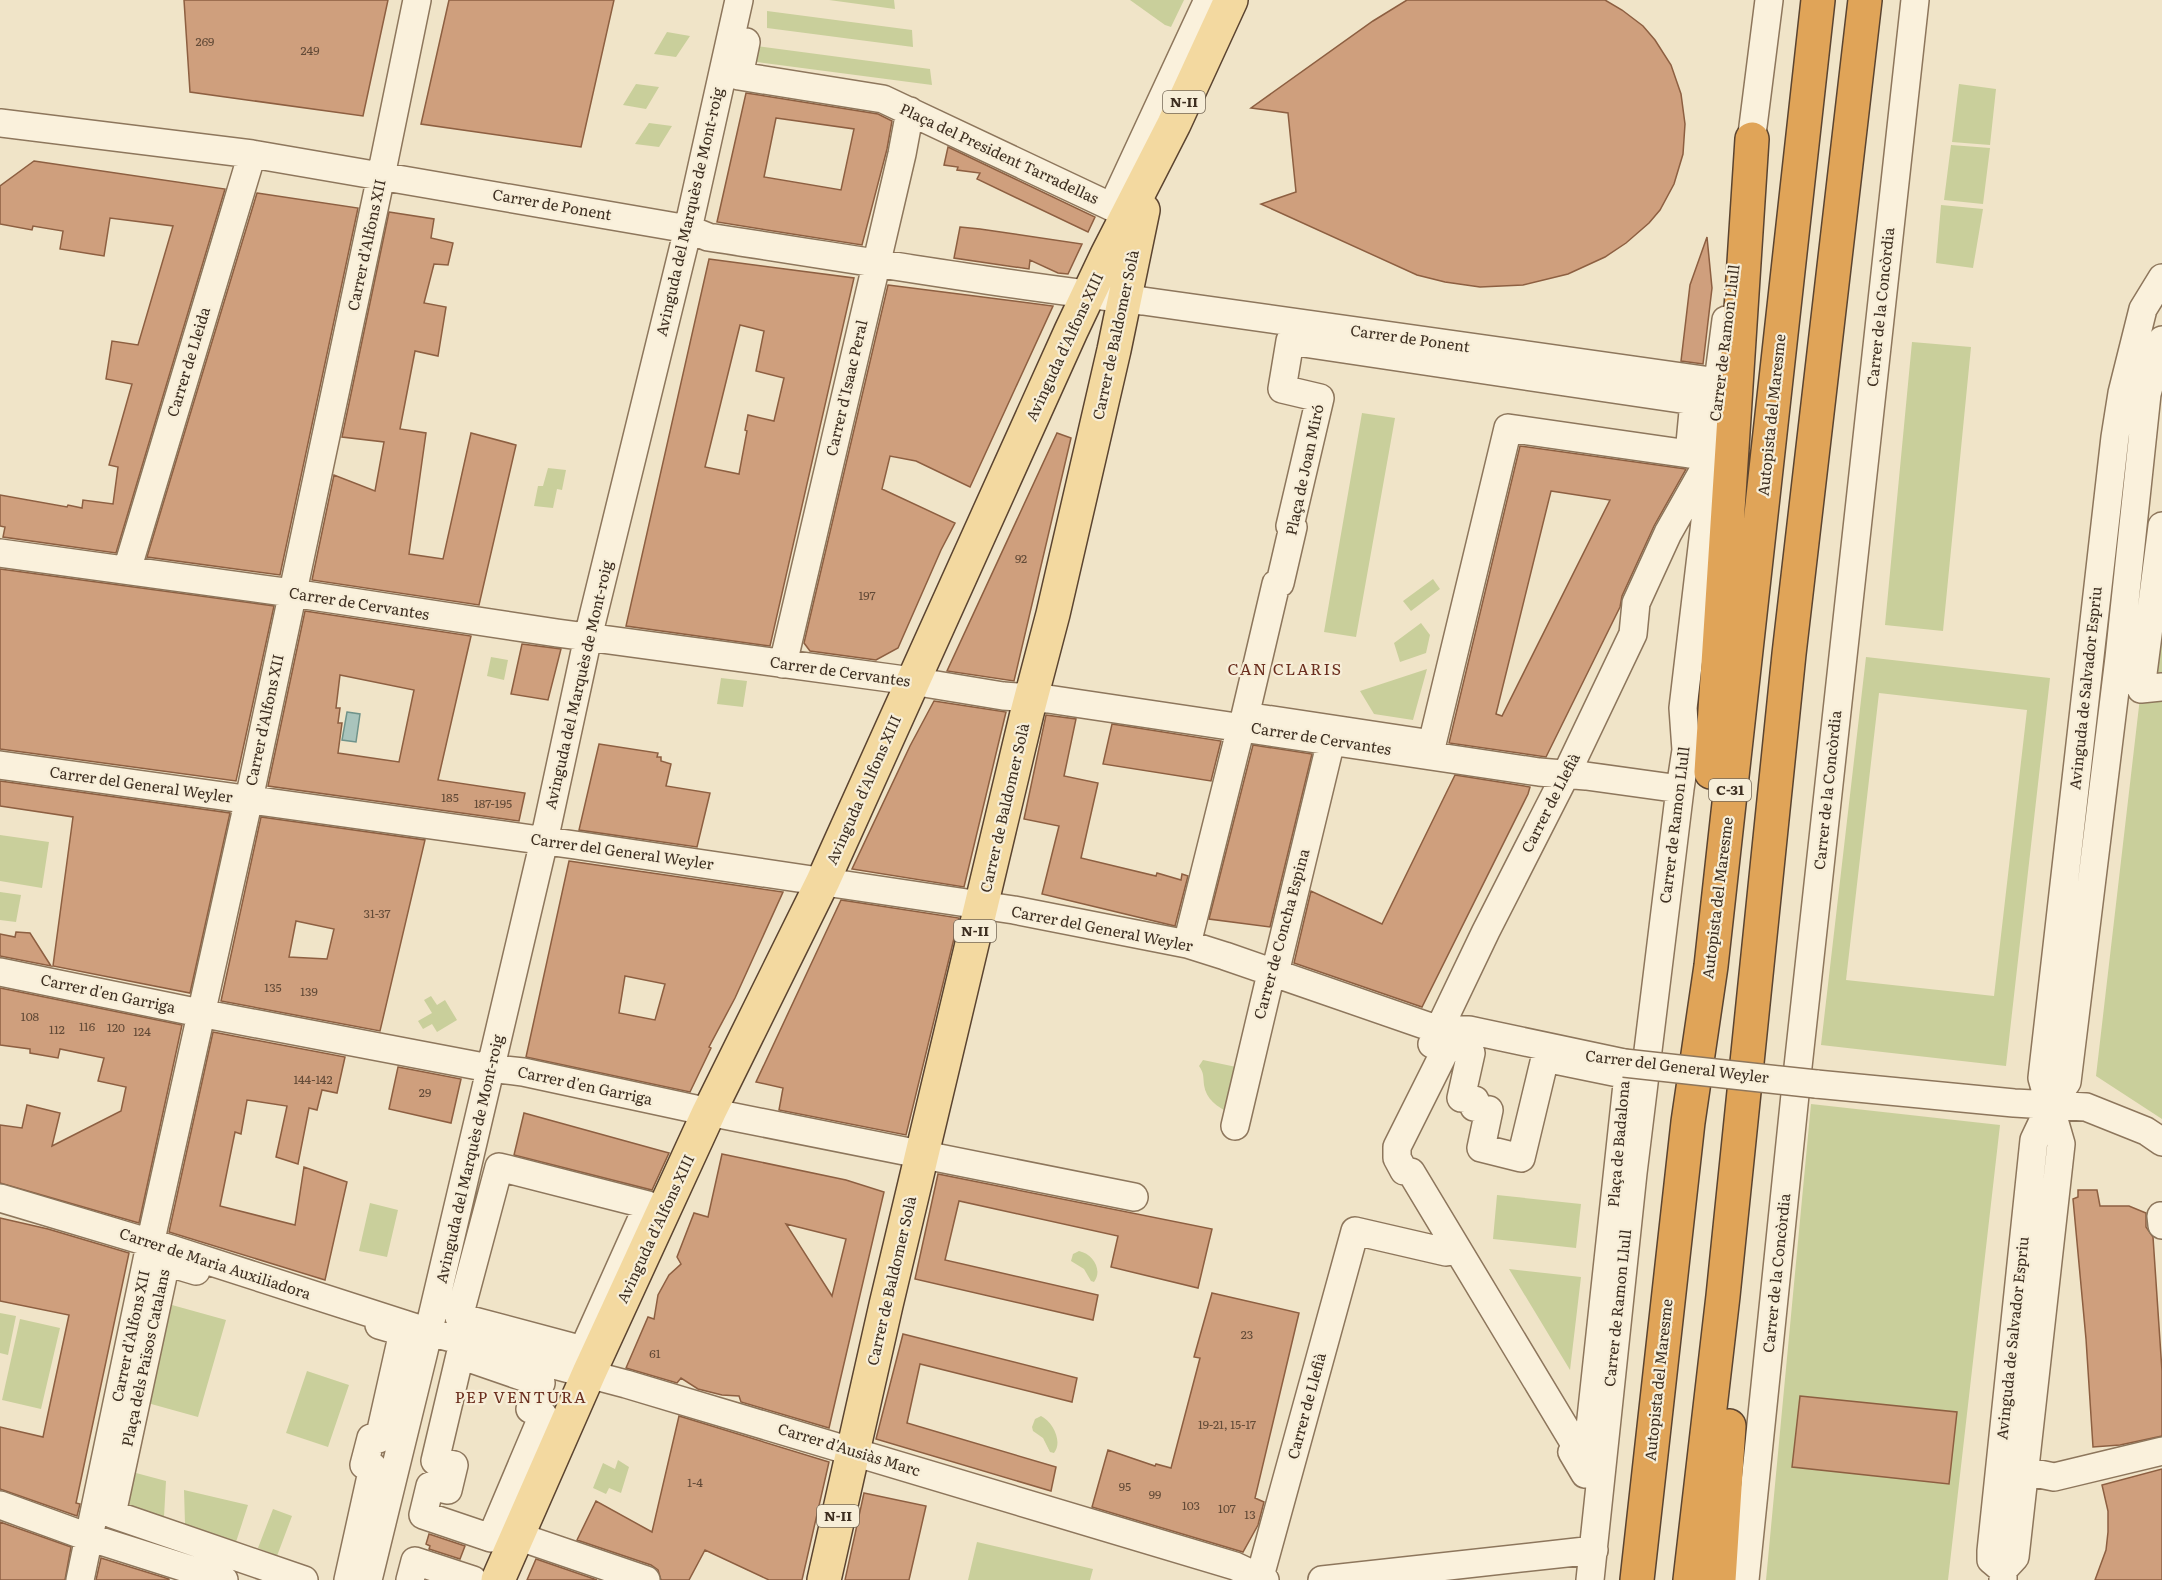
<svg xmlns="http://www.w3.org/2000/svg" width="2162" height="1580" font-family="Literata,serif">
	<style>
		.green { fill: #c9cf9b; fill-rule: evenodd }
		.water { fill: #a9c4bc; stroke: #6f938a; stroke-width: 1.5 }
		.building { fill: #cf9f7d; stroke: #8d5f41; stroke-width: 1.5; fill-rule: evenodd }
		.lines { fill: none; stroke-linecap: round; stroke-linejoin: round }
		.minor-casing { stroke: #8d765c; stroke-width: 30 }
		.major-casing { stroke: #5b4430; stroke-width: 36 }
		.highway-casing { stroke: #5b4430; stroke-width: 36 }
		.minor { stroke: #faf1dc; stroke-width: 27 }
		.major { stroke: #f3d9a0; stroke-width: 33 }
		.highway { stroke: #e0a458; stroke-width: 33 }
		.minor-bridge-casing { stroke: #8d765c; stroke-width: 30; stroke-linecap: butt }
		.minor-bridge { stroke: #faf1dc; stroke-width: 27 }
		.labels { text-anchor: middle; stroke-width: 4.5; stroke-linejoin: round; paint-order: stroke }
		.number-label { font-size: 12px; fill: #624a37 }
		.shield { fill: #f7eed8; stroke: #756857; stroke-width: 1.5 }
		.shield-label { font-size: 14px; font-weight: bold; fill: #3d2e20 }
		.street-label { font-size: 15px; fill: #3d2e20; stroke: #f7eed8 }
		.neighbourhood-label { font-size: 16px; letter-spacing: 1.5px; fill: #6b2e1e; stroke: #f7eed8 }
	</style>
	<rect width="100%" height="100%" fill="#f0e4c8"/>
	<path class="green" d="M829,0h65l1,9z
		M1130,0h54l-13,27 -6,-2z
		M767,11l145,19 1,17 -146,-19z
		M667,32l23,4 -14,21 -22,-3z
		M756,46l174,23 2,16 -175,-23z
		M636,84l23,3 -13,22 -23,-4z
		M1959,84l37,5 -6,56 -38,-3z
		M649,123l23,3 -13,21 -24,-3z
		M1951,145l39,3 -7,56 -39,-4z
		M1941,205l42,4 -10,59 -37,-5z
		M1912,342l59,5 -28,284 -58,-6z
		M1362,413l33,5 -39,219 -32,-5z
		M548,468l18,2 -4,20 -5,-1 -4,19 -19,-2 4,-20h5z
		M2162,526v593l-66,-43 45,-387z
		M1433,579l7,10 -29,22 -8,-10z
		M1421,623l9,12 -4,18 -26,9 -6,-19z
		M491,657l17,3 -4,20 -17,-4z
		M1866,657l184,21 -44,388 -185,-21zM1879,693l148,17 -33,286 -148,-16z
		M1427,669l-14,51 -39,-6 -14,-23z
		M721,678l26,3 -4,26 -26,-3z
		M0,835l49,7 -7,46 -42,-7z
		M0,892l21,3 -5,27 -16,-2z
		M431,996l6,9 8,-5 12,20 -20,12 -5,-8 -9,5 -5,-8 14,-8 -8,-13z
		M1203,1060l38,8 -11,45c-13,-6 -24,-14 -26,-28 -1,-9 0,-12 -5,-19z
		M1811,1104l189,21 -52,455h-182z
		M1497,1195l84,9 -5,44 -83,-9z
		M370,1203l28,7 -11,47 -28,-6z
		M1079,1251c14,3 24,19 15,31l-3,-1 -7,-12 -13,-8 2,-7z
		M1509,1269l72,8 -11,93z
		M172,1305l54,15 -28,97 -54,-15z
		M0,1313l16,3 -8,39 -8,-2z
		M20,1319l40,9 -19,81 -39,-9z
		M307,1371l42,14 -21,62 -42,-14z
		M1041,1416c12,6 22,26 13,37l-4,-1 -7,-14 -10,-7 -1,-4 3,-8z
		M618,1460l11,7 -8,26 -12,-5 -3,6 -13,-6 10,-25 12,6z
		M136,1473l30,8 -2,36 -38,-11z
		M184,1490l64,15 -12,37 -51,-18z
		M273,1509l19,7 -15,40 -19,-8z
		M977,1542l116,27 -3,11h-122z"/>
	<path class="water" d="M347,712l13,2 -4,28 -14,-2z"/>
	<path class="building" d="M184,0h204l-25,116 -173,-24z
		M449,0h165l-33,147 -160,-23z
		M1407,0h198l17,10 21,16 12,14 16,25 10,29 4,30 -2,30 -9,30 -14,26 -11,13 -23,20 -21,14 -37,17 -45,11 -43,2 -35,-5 -28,-7 -156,-71 35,-12 -8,-79 -37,-5 122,-87z
		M746,93l132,21 14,7 -5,28 -25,96 -145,-23zM776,118l78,11 -13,61 -77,-13z
		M948,147l147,70 -7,15 -111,-53 3,-6 -23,-3 1,-3 -14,-2z
		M34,161l191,28 -109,364 -113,-16 2,-10 -5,-1v-31l67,12 1,-2 14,3 1,-8 30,4 5,-37 -9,-2 23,-81 -26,-5 6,-38 26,4 35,-119 -63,-8 -6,38 -44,-7 3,-18 -30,-5 -1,4 -32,-6v-38z
		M257,193l101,15 -78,367 -133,-18z
		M389,212l45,7 -3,19 22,5 -5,22 -14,-1 -10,39 22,4 -8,49 -23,-5 -15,78 26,4 -17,121 34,5 28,-126 45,12 -37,160 -167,-25 22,-105 41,16 9,-49 -42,-5z
		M960,227l20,2 102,15 -14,30 -10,-1 -28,-13 -1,9 -75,-11z
		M1707,237l5,51 -9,76 -22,-3 9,-76z
		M709,259l145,19 -84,368 -144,-20zM740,325l24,6 -8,40 28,7 -10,43 -26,-6 -3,15 2,1 -8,43 -34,-7z
		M888,285l165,21 -83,181 -54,-26 -26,-5 -8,33 73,34 -14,27 -43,98 -22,12 -66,-9 -6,-8z
		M1057,433l14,5 -57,243 -67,-10z
		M1520,446l166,23 -32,57 -32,70 -2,11 -74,150 -97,-14zM1551,491l59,9 -108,216 -6,-2z
		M0,569l274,37 -38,175 -236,-32z
		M305,611l166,25 -33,144 87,13 -6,28 -251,-35zM340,675l74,15 -15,72 -61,-9 4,-30h-4l2,-15h-4z
		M522,644l39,5 -13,51 -37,-6z
		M934,701l72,11 -42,175 -112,-18 58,-123z
		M1046,715l30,4 -12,57 34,7 -17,75 75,18 1,-3 24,7 1,-6 6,2 -13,50 -133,-32 17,-68 -35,-7z
		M1112,724l109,17 -10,40 -108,-17z
		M599,744l59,9 -1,4h4v4l10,3 -5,22 44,7 -13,54 -118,-17z
		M1253,745l59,9 -42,173 -61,-8z
		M1455,775l75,12 -2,7 -106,213 -128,-44 17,-72 71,33z
		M0,781l230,32 -40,180 -137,-27 20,-149 -73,-11z
		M261,817l164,23 -45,191 -159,-30zM296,921l38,8 -7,30 -38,-2z
		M569,861l214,31 -48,106 -26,49 2,1 -21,44 -164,-35zM625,976l40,8 -10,36 -36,-7z
		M841,900l118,18 -53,217 -127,-25 4,-22 -27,-6z
		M16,932l14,1 21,33 -51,-10v-22l15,3z
		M0,988l182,37 -43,198 -139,-40v-58l22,3 5,-23 33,8 -8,33 69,-35 5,-24 -28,-6 6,-23 -44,-9 -2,9 -28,-5v-4l-30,-4z
		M213,1032l132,25 -8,36 -15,-3 -5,20 -8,-2 -11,56 -22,-7 11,-51 -40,-6 -6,34 -6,-2 -15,74 75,19 9,-58 43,15 -22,98 -156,-48z
		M398,1067l63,12 -10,44 -62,-14z
		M524,1113l145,40 -17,37 -138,-35z
		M722,1154l124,26 38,12 -55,236 -88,-26 -2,-6 -17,-1 -24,-6 -17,-11 -4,5 -51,-15 22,-51 6,2 4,-24 11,-20 12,-11 -4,-7 17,-44 14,4zM786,1224l60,15 -14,57z
		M938,1174l274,55 -14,59 -87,-21 7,-31 -159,-35 -14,59 153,35 -5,25 -178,-41z
		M2078,1190h19l3,16h29l17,7v14l7,10 9,134v65l-42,9 -27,2 -7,-108 -13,-140 5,-2z
		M0,1218l48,11 81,24 -53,250 4,1 -3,12 -77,-27v-62l43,10 26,-122 -69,-14z
		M1212,1293l87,20 -44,185 9,4 -6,23 -15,27 -151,-45 16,-57 47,16 1,-2 15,4 29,-110 -6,-1z
		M903,1334l174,44 -5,24 -152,-38 -13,59 149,44 -5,24 -175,-52z
		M1800,1396l157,16 -8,72 -157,-17z
		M679,1416l150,46 -27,118h-33l-64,-30 -16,30h-28l-3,-10 -7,-5 -74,-25 19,-39 56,31z
		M2162,1469v111h-67l11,-30 2,-18v-21l-6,-26z
		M864,1493l62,13 -17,74h-64z
		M0,1522l71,25 -6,33h-65z
		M429,1534l36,12 -5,13 -31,-10 1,-3 -4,-2z
		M101,1558l68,21v1h-73z
		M536,1559l61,21h-70z"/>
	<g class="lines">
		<g class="minor-casing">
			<path id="minor" d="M746,42l-7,34 144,23 229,108 96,-207
				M0,123l252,31 436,75 20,8c145,22 290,47 435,64l575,81
				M1749,158l20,-158
				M1290,341l404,60 -5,53 -181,-26 -76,316 -187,-28 31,-132 4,-1 13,-56 -3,-1 30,-128 -38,-9z
				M2162,526l-21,163 21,-2
				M0,553l292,40 265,40 355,48 91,15 45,3 491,73 47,4 94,13
				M127,570l125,-416
				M783,664l119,-510 8,-43
				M0,765l575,80 439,65 173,34 38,12 214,74h30l155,33
				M1187,944l54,-217
				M0,972l200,41 289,55 34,4 186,40 425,85
				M1459,1038l9,1 -3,12 6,2 -10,45 14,2 -1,7 15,3 -8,38 40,10 24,-100 83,17 -43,399 -13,-22 4,-6 -165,-274 -7,-1 -7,-13v-11l51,-102 3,-4z
				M1432,1044l54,-113 85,-167 62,-130 3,-31 32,-70 38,-67
				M1816,1084l198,19 72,4 60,24 16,11
				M1235,1126l34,-144 6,-9 56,-232
				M499,1167l149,38 -65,145 -124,-33z
				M0,1198l171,51 258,83 197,52 609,182 30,14
				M2161,1216l1,9
				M196,1271l-30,-9 -54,252 192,66
				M460,1355l81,28 -11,26 13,6 -52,123 -68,-23 7,-29 18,4 6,-25 -19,-4z
				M2015,1458l9,13 30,6 108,-26
				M0,1505l88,32 136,43
				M517,1536l129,44
				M2003,1570l-12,-10v-9l43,-411 17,-36 16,-22 52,-424 28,-264 15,-54
				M80,1580l74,-354 98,-441 129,-609 36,-176
				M348,1580l25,-113 -9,-2 7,-27 8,1 24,-107 -24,-7
				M368,1580l55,-225 121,-514 44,-204 100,-408 51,-229
				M410,1580l5,-19 58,19
				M1259,1580l96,-349 91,21
				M1322,1580l272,-30
				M1590,1580l43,-407 47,-384 6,-39 -3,-42 30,-254 5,-72 8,-62
				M1745,1580l51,-495 119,-1085
				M2003,1580v-10l12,-13 46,-413 -19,-66 73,-641 7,-44 21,-84 19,-31"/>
		</g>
		<g class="major-casing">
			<path id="major" d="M498,1580l91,-207 120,-261 114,-231 248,-550 36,-76 67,-131 57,-124
				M824,1580l62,-275 141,-592 26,-99 61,-264 29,-140"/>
		</g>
		<g class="highway-casing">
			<path id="highway" d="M1711,772l41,-633
				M1637,1580l51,-458 23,-156 107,-966
				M1690,1580l33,-284 66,-642 76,-654
				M1719,1580l10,-154"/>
		</g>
		<use href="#minor" class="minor"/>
		<use href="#major" class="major"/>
		<use href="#highway" class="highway"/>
		<g class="minor-bridge-casing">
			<path id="minor-bridge" d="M1624,1063l192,21"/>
		</g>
		<use href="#minor-bridge" class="minor-bridge"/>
	</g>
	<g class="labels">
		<g class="number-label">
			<text x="205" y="46">269</text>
			<text x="310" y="55">249</text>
			<text x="1021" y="563">92</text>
			<text x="867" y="600">197</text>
			<text x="450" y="802">185</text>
			<text x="493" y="808">187-195</text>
			<text x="377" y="918">31-37</text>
			<text x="273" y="992">135</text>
			<text x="309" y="996">139</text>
			<text x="30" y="1021">108</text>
			<text x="87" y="1031">116</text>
			<text x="116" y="1032">120</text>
			<text x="57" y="1034">112</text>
			<text x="142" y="1036">124</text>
			<text x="313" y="1084">144-142</text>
			<text x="425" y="1097">29</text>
			<text x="1247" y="1339">23</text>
			<text x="655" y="1358">61</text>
			<text x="1227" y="1429">19-21, 15-17</text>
			<text x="695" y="1487">1-4</text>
			<text x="1125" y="1491">95</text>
			<text x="1155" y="1499">99</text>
			<text x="1191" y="1510">103</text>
			<text x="1227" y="1513">107</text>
			<text x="1250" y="1519">13</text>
		</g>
		<g class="shield">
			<rect x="1163" y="91" width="42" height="22" rx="4.5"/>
			<rect x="1709" y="779" width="42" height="22" rx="4.5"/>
			<rect x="954" y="920" width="42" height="22" rx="4.5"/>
			<rect x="817" y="1505" width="42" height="22" rx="4.5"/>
		</g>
		<g class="shield-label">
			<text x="1184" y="107">N-II</text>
			<text x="1730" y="795">C-31</text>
			<text x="975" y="936">N-II</text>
			<text x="838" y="1521">N-II</text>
		</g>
		<g class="street-label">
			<text transform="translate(999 154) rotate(25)" y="5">Plaça del President Tarradellas</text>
			<text transform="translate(552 205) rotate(10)" y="5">Carrer de Ponent</text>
			<text transform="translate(690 212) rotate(-77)" y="5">Avinguda del Marquès de Mont-roig</text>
			<text transform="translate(367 245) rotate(-78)" y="5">Carrer d'Alfons XII</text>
			<text transform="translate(1881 307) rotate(-84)" y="5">Carrer de la Concòrdia</text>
			<text transform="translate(1116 335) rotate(-78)" y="5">Carrer de Baldomer Solà</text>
			<text transform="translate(1410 339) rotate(8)" y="5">Carrer de Ponent</text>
			<text transform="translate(1725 343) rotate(-83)" y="5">Carrer de Ramon Llull</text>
			<text transform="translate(1065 347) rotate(-65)" y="5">Avinguda d'Alfons XIII</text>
			<text transform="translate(189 362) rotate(-73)" y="5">Carrer de Lleida</text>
			<text transform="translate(847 388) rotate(-77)" y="5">Carrer d'Isaac Peral</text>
			<text transform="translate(1772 415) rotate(-84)" y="5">Autopista del Maresme</text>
			<text transform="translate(1305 470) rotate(-78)" y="5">Plaça de Joan Miró</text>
			<text transform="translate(359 604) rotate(9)" y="5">Carrer de Cervantes</text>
			<text transform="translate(840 672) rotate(8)" y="5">Carrer de Cervantes</text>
			<text transform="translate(579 685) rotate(-77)" y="5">Avinguda del Marquès de Mont-roig</text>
			<text transform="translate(2086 688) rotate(-84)" y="5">Avinguda de Salvador Espriu</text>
			<text transform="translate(265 720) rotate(-78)" y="5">Carrer d'Alfons XII</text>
			<text transform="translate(1321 739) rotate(9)" y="5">Carrer de Cervantes</text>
			<text transform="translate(141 785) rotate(8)" y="5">Carrer del General Weyler</text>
			<text transform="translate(864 790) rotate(-66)" y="5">Avinguda d'Alfons XIII</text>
			<text transform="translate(1828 790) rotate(-84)" y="5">Carrer de la Concòrdia</text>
			<text transform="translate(1551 803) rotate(-63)" y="5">Carrer de Llefià</text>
			<text transform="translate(1005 808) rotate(-77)" y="5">Carrer de Baldomer Solà</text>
			<text transform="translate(1675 825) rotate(-83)" y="5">Carrer de Ramon Llull</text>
			<text transform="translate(622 852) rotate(8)" y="5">Carrer del General Weyler</text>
			<text transform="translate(1718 898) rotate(-83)" y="5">Autopista del Maresme</text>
			<text transform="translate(1102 929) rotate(11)" y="5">Carrer del General Weyler</text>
			<text transform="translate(1282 934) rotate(-75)" y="5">Carrer de Concha Espina</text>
			<text transform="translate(108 994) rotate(12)" y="5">Carrer d'en Garriga</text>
			<text transform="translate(1677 1067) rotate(7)" y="5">Carrer del General Weyler</text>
			<text transform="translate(585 1086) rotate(12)" y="5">Carrer d'en Garriga</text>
			<text transform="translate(1619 1144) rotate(-85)" y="5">Plaça de Badalona</text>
			<text transform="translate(470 1159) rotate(-77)" y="5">Avinguda del Marquès de Mont-roig</text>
			<text transform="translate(656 1229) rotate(-65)" y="5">Avinguda d'Alfons XIII</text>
			<text transform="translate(215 1264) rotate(18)" y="5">Carrer de Maria Auxiliadora</text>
			<text transform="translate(1777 1273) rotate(-84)" y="5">Carrer de la Concòrdia</text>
			<text transform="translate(892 1281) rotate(-77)" y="5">Carrer de Baldomer Solà</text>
			<text transform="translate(1618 1308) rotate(-84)" y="5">Carrer de Ramon Llull</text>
			<text transform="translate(131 1336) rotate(-78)" y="5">Carrer d'Alfons XII</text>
			<text transform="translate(2013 1338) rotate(-84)" y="5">Avinguda de Salvador Espriu</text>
			<text transform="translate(146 1358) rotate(-78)" y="5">Plaça dels Països Catalans</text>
			<text transform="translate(1659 1380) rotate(-84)" y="5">Autopista del Maresme</text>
			<text transform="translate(1307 1406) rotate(-75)" y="5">Carrer de Llefià</text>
			<text transform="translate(849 1450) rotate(17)" y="5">Carrer d'Ausiàs Marc</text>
		</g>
		<g class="neighbourhood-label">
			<text x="1285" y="675">CAN CLARIS</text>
			<text x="521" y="1403">PEP VENTURA</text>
		</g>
	</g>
</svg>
